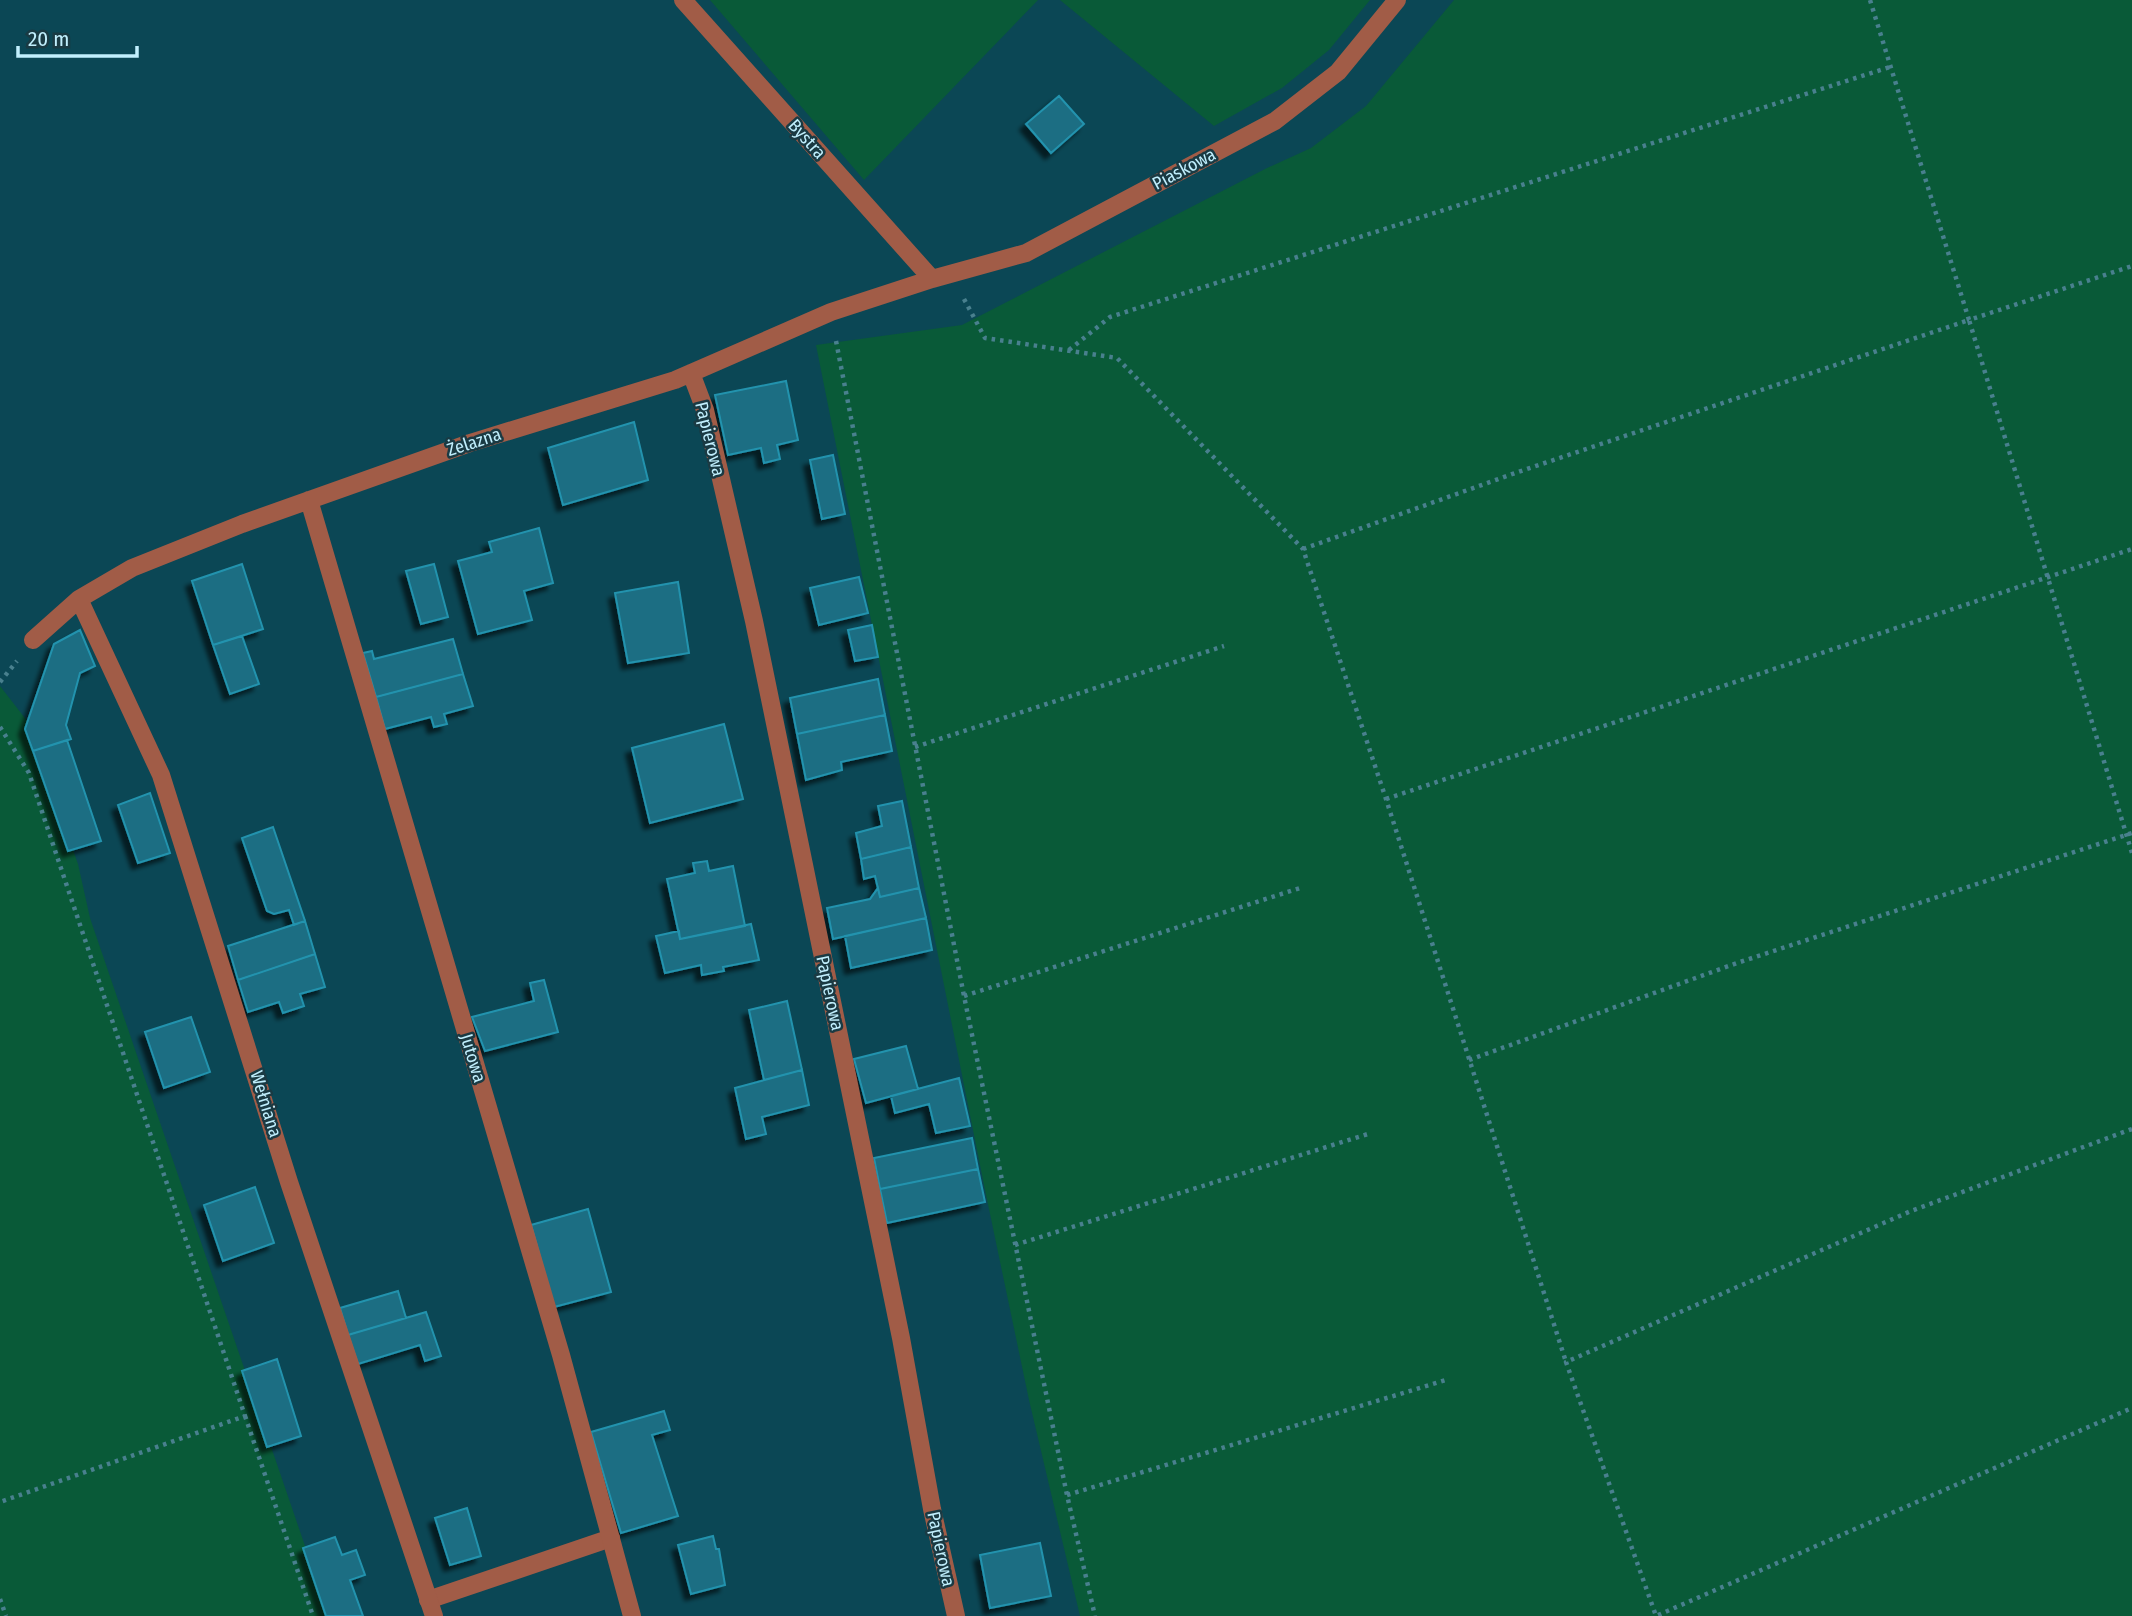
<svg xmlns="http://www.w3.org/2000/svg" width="2132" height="1616" font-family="'Fira Sans Condensed',sans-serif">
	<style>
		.green { fill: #095a38 }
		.building { fill: #1b6e83; stroke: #2493ae; stroke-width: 2; filter: url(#shadow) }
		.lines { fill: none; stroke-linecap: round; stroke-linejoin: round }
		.path { stroke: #49808e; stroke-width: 4.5; stroke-dasharray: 3.5 5; stroke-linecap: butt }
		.service { stroke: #a15c47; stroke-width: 18 }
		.minor { stroke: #a15c47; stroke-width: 18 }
		.labels { text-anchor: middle; stroke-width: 5; stroke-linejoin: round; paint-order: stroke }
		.street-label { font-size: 18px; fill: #c1effd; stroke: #1a3a43 }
	</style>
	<defs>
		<filter id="shadow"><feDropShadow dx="-6" dy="6" stdDeviation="2" flood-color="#0009"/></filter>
	</defs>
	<rect width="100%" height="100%" fill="#0b4755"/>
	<path class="green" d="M710,0h328l-174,180z
		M1060,0h310l-41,50 -47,38 -68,38z
		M1454,0h678v1616h-1052l-51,-216 -44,-210 -169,-845 146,-20 305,-157 44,-20 55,-42z
		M0,686l28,36 50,142 12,54 239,698h-329z"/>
	<path class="building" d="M1059,96l25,28 -33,29 -25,-29z
		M786,381l12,59 -21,5 3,14 -16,4 -3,-15 -33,7 -13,-60z
		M634,422l14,58 -85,25 -15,-57z
		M833,455l12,59 -23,5 -12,-59z
		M539,528l14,55 -29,8 8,29 -54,14 -20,-73 34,-9 -3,-10z
		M242,564l21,65 -50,16 -21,-64z
		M434,564l14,53 -27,7 -15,-53z
		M859,577l9,36 -49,12 -9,-37z
		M678,582l11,71 -61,10 -13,-70z
		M872,625l6,32 -23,4 -7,-31z
		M80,630l15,36 -15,7 -14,52 5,14 -38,12 -8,-22 29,-85z
		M242,636l17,48 -29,10 -17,-49z
		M453,639l10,35 -87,23 -13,-44 9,-2 2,8z
		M463,674l10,32 -29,8 3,10 -13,3 -3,-10 -46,12 -9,-32z
		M878,679l7,36 -88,19 -7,-36z
		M885,715l7,36 -51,11 1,8 -36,10 -9,-46z
		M724,724l19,75 -93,24 -18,-75z
		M67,740l34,101 -33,10 -35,-100z
		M150,793l20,60 -32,10 -20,-58z
		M902,801l9,46 -50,12 -5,-26 26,-7 -4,-20z
		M273,827l32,94 -11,4 -5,-15 -15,4 -7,-3 -25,-73z
		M911,847l8,41 -39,9 -5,-21 -11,3 -3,-20z
		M707,861l2,10 24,-5 12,60 -65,13 -13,-60 28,-6 -2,-10z
		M878,888l2,9 39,-9 7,30 -93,21 -6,-31 43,-9z
		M926,918l6,32 -81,18 -6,-32z
		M305,921l10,33 -77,26 -10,-34z
		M751,924l8,36 -36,7 1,4 -22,4 -1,-10 -36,8 -9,-37 23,-5 1,8z
		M315,954l10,33 -25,7 4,12 -21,7 -4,-11 -31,10 -10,-32z
		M544,980l14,52 -73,19 -13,-34 62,-16 -4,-18z
		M787,1001l15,69 -38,10 -15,-70z
		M191,1017l19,55 -46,16 -19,-56z
		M906,1046l12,43 -52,14 -12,-44z
		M802,1070l7,35 -47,12 4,17 -20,5 -11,-51z
		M959,1078l11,48 -34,7 -7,-29 -34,9 -4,-17z
		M972,1138l6,31 -98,20 -6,-31z
		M978,1169l7,33 -98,21 -7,-34z
		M255,1187l19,56 -51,18 -19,-56z
		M588,1209l23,83 -57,15 -23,-82z
		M398,1291l8,27 -58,17 -8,-27z
		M426,1312l15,44 -16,5 -5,-16 -62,19 -10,-29z
		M277,1359l24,77 -34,11 -25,-76z
		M664,1411l6,19 -18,5 26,81 -57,17 -30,-101z
		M467,1508l14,48 -31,9 -15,-47z
		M713,1536l3,13h3l6,36 -34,9 -13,-49z
		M335,1537l7,18 14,-5 9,25 -15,5 13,36h-37l-23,-68z
		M1040,1543l11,53 -61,12 -10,-53z"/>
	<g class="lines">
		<path class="path" d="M1870,0l99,320 163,-54
			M964,299l21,39 132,20 186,191 83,250 180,563
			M836,341l128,655 103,499 28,121
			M1069,350l41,-33 780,-250
			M1303,549l215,-77 451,-152 163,533
			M0,682l17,-21
			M0,727l29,46 216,643 -245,86
			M915,747l309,-101
			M1386,799l746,-250
			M964,996l336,-108
			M1469,1060l268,-97 395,-130
			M2132,1129l-221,82 -345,151 90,254 476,-208
			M1015,1245l356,-112
			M245,1416l68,200
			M1067,1495l379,-115
			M0,1599l6,17"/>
		<path class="service" d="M428,1600l183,-62"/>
		<path class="minor" d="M683,0l249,279
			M691,373l14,37 49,211 147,717 31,171 24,107
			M309,500l252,855 71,261
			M79,599l82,176 128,407 145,434
			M33,640l46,-41 53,-31 110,-44 228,-81 205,-63 156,-68 101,-33 94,-26 249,-132 63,-49 59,-72"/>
	</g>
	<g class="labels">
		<g class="street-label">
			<text transform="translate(807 139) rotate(48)" y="6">Bystra</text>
			<text transform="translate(1184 169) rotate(-28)" y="6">Piaskowa</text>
			<text transform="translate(710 439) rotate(76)" y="6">Papierowa</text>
			<text transform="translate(474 442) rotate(-18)" y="6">Żelazna</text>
			<text transform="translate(830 993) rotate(78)" y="6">Papierowa</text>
			<text transform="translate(473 1058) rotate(73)" y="6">Jutowa</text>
			<text transform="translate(266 1104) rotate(73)" y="6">Wełniana</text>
			<text transform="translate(941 1549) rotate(78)" y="6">Papierowa</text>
		</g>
	</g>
	<path d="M18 46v10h119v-10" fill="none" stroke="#c1effd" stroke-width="3.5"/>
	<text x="28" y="46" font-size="21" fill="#c1effd" stroke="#1a3a43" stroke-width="5" paint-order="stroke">20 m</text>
</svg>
